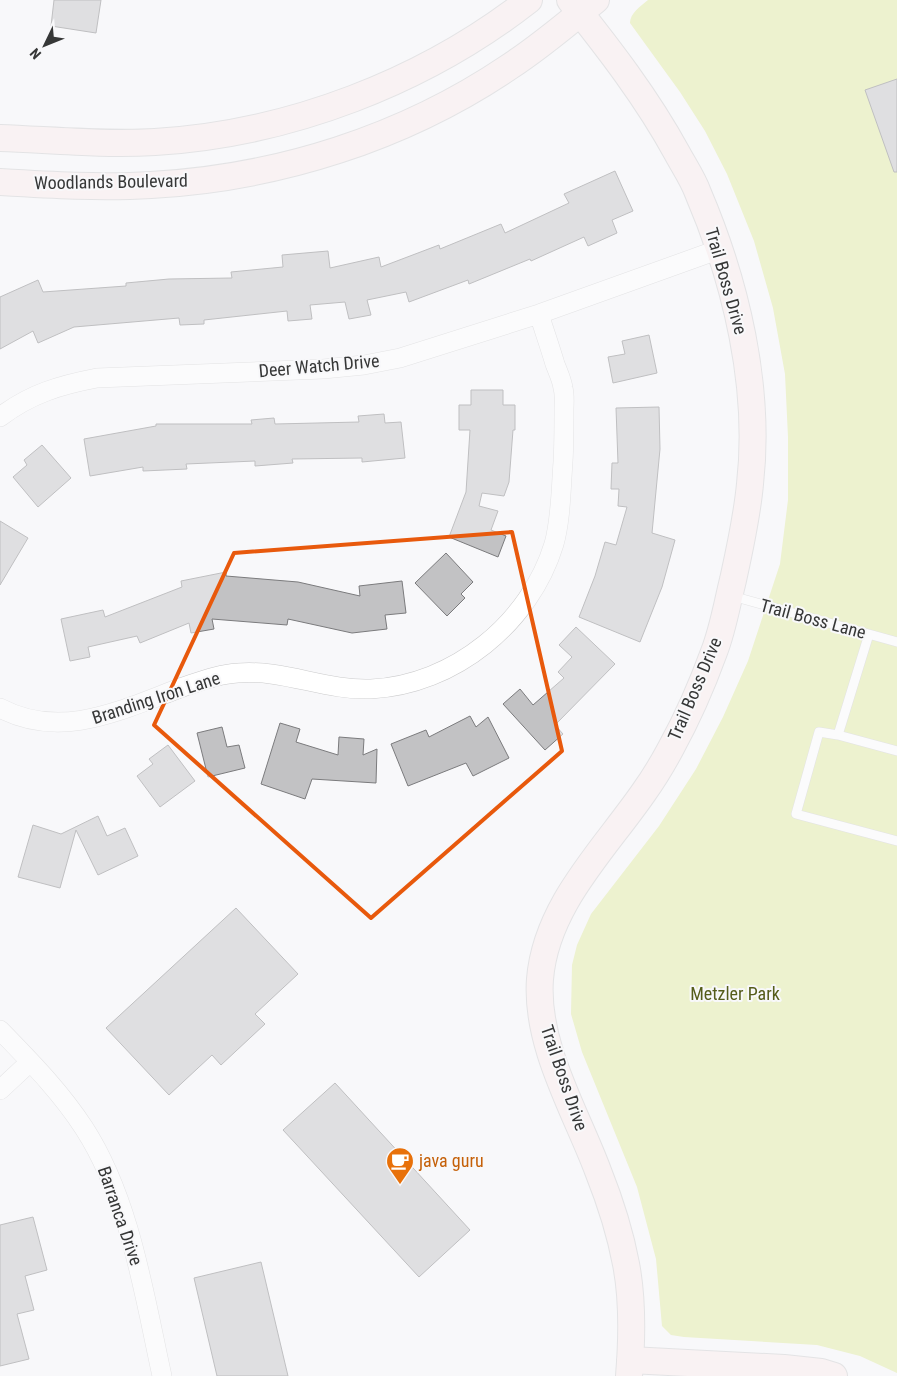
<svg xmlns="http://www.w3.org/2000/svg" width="897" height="1376" font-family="'Roboto Condensed',sans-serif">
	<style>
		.green { fill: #dfea9b }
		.building { fill: #c2c2c4; stroke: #7b7b7d }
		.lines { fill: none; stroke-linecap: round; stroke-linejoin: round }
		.lane-casing { stroke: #cbcbcc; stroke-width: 10 }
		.street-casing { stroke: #cbcbcc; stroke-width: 20 }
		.secondary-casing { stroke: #cbcbcc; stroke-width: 28 }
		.lane { stroke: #fff; stroke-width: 9 }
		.street { stroke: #fff; stroke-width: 19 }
		.secondary { stroke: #faebeb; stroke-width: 26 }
		.marked { fill: none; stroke: #e8590c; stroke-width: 4; stroke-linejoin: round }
		.labels { text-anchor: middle; stroke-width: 4; stroke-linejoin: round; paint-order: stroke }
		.street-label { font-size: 18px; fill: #363737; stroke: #f8f8fa }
		.park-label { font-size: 18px; fill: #555c1a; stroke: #f8f8fa }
		.food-label { font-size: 18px; fill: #c56008; stroke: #f8f8fa; text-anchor: start }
	</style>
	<rect width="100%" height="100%" fill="#f8f8fa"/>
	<path class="green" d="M648,0h249v1373l-37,-17 -43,-11 -133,-8 -13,-2 -9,-9 -6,-67 -19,-72 -55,-135 -11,-38 1,-49 5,-20 14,-31 68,-88 37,-57 27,-52 25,-56 32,-97 8,-64v-63l-3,-63 -12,-66 -19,-67 -27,-67 -22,-43 -25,-39 -50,-69c0,-10 11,-17 18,-23z"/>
	<path class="building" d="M54,0h47l-5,33 -45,-7z
		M897,79v93h-3l-29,-82z
		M615,171l18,40 -21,9 5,13 -29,13 -4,-9 -53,24 -1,-2 -61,25 -1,-4 -59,22 -3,-10 -39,8 4,15 -22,4 -4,-17 -35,3 2,14 -24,2 -1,-10 -83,9v4l-24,1 -1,-7 -105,9 -36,16 -5,-12 -33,18v-52l38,-17 5,12 83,-6v-3l43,-4 63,-1 -1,-6 52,-5 -1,-12 46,-4 2,17 49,-11 2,10 58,-22 1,4 61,-25 4,9 64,-30 -5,-9z
		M649,335l8,38 -44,10 -5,-26 17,-3 -3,-13z
		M471,390h32v15h12v25h-2l-4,52 -5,14 -22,-3 -3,13 19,5 -7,19 15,6 -8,21 -49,-20 17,-45 4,-62h-11v-25h12z
		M659,407l1,42 -8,84 23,7 -13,47 -22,55 -61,-25 16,-41 10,-34 11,3 11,-38 -9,-1 1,-17h-8l1,-26h6l-2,-55z
		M384,414l1,9 16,-1 4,36 -43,4v-4l-70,1 1,4 -38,3v-5l-69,3 1,5 -44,2v-4l-53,9 -6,-37 72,-13v-2h96l-1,-4 23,-2 1,6 84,-2 -1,-6z
		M42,445l29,33 -33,29 -25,-30 14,-12 -3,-5z
		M0,521l28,17 -28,47z
		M446,553l27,29 -12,12 4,4 -18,18 -32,-33z
		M226,572v4l72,6 62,14 -1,-10 43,-5 4,32 -21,2 2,14 -35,4 -64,-14 -1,6 -75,-6 2,10 -23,4 -2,-10 -49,20 -3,-7 -49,11 2,10 -20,4 -9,-42 42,-9 2,7 77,-30 -1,-6z
		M576,627l39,37 -60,61 8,9 -18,16 -42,-46 17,-15 13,16 31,-27 -6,-6 14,-15 -13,-12z
		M470,716l6,11 12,-10 21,41 -36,18 -7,-13 -58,23 -17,-42 35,-14 3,7z
		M280,723l20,6 -4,13 42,13 1,-18 25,2 -1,16 14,-6 -1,34 -64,-4 -7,20 -44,-15z
		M222,727l5,20 12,-2 6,23 -37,9 -11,-44z
		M168,745l27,36 -35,26 -23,-31 16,-12 -4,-5z
		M98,816l9,20 18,-8 13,28 -40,19 -22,-45 -16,58 -42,-11 15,-52 28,9z
		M236,908l62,66 -43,40 10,10 -44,41 -9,-10 -43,40 -63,-67z
		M335,1083l135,147 -51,47 -136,-147z
		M33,1217l14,53 -22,6 9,34 -17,4 12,45 -29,7v-141z
		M261,1262l27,114h-71l-23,-98z"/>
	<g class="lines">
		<g class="lane-casing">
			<path id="lane" d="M732,596l165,46
				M869,634l-31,101 -19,-3 -23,82 101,27
				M838,735l59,16"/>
		</g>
		<g class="street-casing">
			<path id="street" d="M0,417c30,-23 60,-32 97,-39l226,-9 41,-4 36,-7 139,-44 181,-65
				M0,708c62,33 123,1 183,-21 18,-6 36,-13 55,-14 45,-4 88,18 133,16 83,-4 159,-66 183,-145 7,-25 7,-56 9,-82 1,-17 1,-34 1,-52 0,-7 1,-15 -1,-22 -1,-8 -5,-16 -8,-24 -5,-17 -11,-34 -16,-50
				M0,1030c30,31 60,61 84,98 46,71 60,166 78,248
				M0,1090l30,-28"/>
		</g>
		<g class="secondary-casing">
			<path id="secondary" d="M570,0c39,49 77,98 107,153 7,13 16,26 21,40 38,89 63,194 52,291 -3,33 -10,64 -17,96 -6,24 -10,49 -19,72 -12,33 -26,65 -43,96 -8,15 -17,30 -27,44 -40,58 -98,113 -104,187 -5,66 36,133 58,192 12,30 22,61 28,93 7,36 6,76 3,112
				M0,138c52,2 104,7 155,4 134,-8 269,-60 374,-142
				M0,182c50,3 101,6 151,3 127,-7 253,-47 358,-118 31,-20 59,-44 87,-67
				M630,1360l154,8 37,4 13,4"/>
		</g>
		<use href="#lane" class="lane"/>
		<use href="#street" class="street"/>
		<use href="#secondary" class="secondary"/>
	</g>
	<path d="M0 0H897V1376H0ZM512,532l50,219 -191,167 -217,-193 80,-172z" fill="#f8f8fa" fill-opacity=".55" fill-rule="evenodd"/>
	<path class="marked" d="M512,532l50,219 -191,167 -217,-193 80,-172z"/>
	<defs>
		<g id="cafe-pin" transform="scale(1.4375)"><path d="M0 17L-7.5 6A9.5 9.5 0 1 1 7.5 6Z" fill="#e8710a" stroke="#f8f8fa"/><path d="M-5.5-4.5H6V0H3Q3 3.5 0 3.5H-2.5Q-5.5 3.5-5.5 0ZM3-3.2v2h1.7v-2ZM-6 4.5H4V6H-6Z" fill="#fff"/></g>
	</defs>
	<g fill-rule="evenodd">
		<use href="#cafe-pin" x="400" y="1161"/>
	</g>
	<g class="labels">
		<g class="street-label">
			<text transform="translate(111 182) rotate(-1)" y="6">Woodlands Boulevard</text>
			<text transform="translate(726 281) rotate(74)" y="6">Trail Boss Drive</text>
			<text transform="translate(319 366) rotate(-5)" y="6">Deer Watch Drive</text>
			<text transform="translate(813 619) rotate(15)" y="6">Trail Boss Lane</text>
			<text transform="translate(695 689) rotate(-67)" y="6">Trail Boss Drive</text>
			<text transform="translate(156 698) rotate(-18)" y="6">Branding Iron Lane</text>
			<text transform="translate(564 1078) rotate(71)" y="6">Trail Boss Drive</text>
			<text transform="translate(120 1216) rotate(71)" y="6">Barranca Drive</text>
		</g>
		<g class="park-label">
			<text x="735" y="1000">Metzler Park</text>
		</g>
		<g class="food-label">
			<text x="419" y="1167">java guru</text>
		</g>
	</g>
	<g transform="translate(45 45) rotate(227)" stroke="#f8f8fa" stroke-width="4" paint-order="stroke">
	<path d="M0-4L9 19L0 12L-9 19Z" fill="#363737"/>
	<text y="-8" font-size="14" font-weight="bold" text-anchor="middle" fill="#363737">N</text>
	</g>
</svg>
